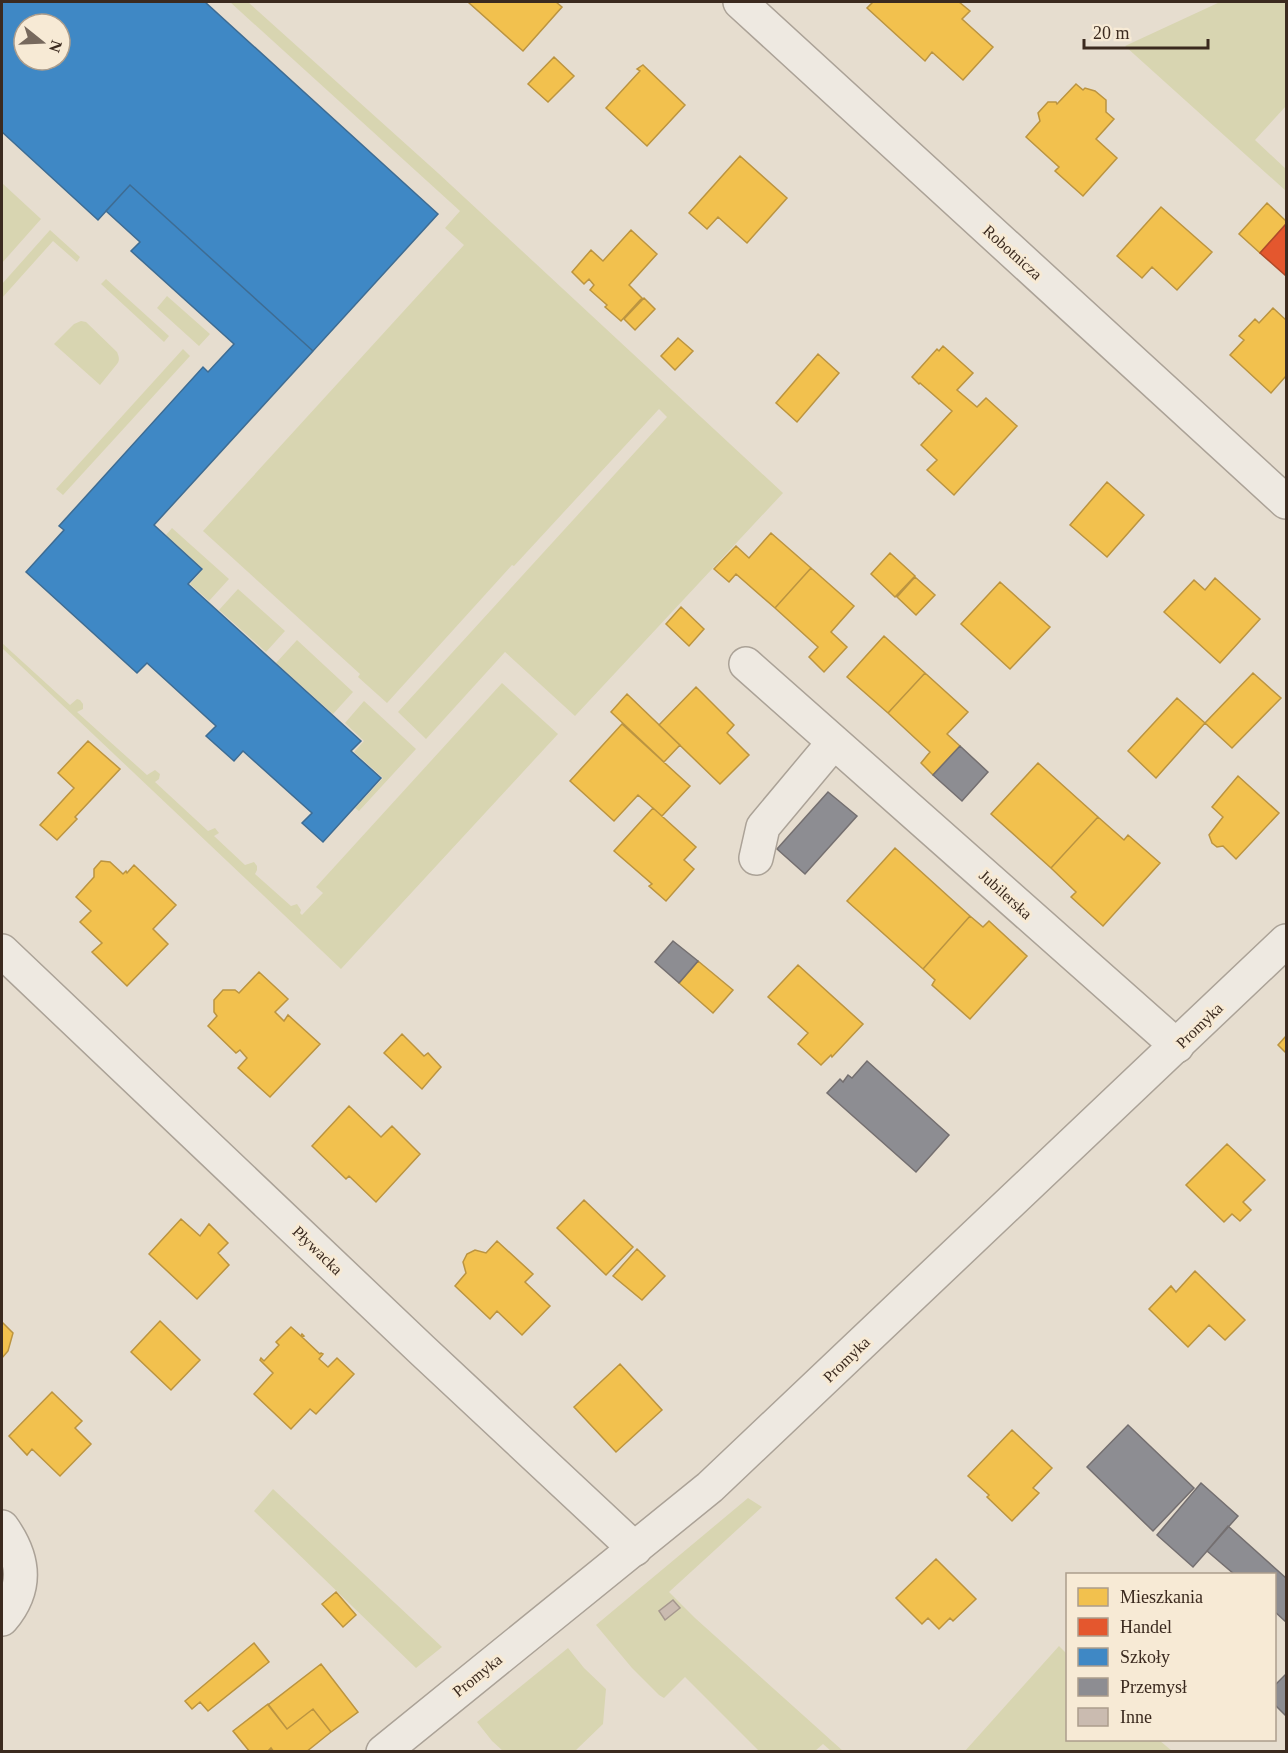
<svg xmlns="http://www.w3.org/2000/svg" width="1288" height="1753" font-family="Georgia,serif">
	<style>
		.green { fill: #d8d5b1 }
		.homes { fill: #f2c14e; stroke: #bb9440; stroke-width: 1.5 }
		.shops { fill: #e4572e; stroke: #b14a2a; stroke-width: 1.5 }
		.schools { fill: #3f88c5; stroke: #3e6c93; stroke-width: 1.5; fill-rule: evenodd }
		.industry { fill: #8d8d92; stroke: #746f70; stroke-width: 1.5 }
		.building { fill: #cabbb0; stroke: #a6988e; stroke-width: 1.5 }
		.lines { fill: none; stroke-linecap: round; stroke-linejoin: round }
		.minor-casing { stroke: #aba297; stroke-width: 36 }
		.tertiary-casing { stroke: #aba297; stroke-width: 36 }
		.minor { stroke: #eee9e1; stroke-width: 33 }
		.tertiary { stroke: #eee9e1; stroke-width: 33 }
		.labels { text-anchor: middle; stroke-width: 6; stroke-linejoin: round; paint-order: stroke }
		.street-label { font-size: 16px; fill: #3b2a1f; stroke: #f7ead5 }
	</style>
	<rect width="100%" height="100%" fill="#e6ddcf"/>
	<path class="green" d="M230,2h18l190,171 345,320 -208,223 -70,-64 -79,87 -28,-27 269,-295 -8,-8 -145,157 -2,-1 -125,138 -29,-26 2,-3 -157,-143 261,-286 -19,-17 15,-17z
		M1220,2h66v104l-31,34 31,29v22l-161,-145z
		M2,183l39,36 -39,44z
		M50,230l30,27 -3,5 -24,-21 -51,57v-14z
		M106,279l63,57 -5,6 -63,-58z
		M167,296l43,38 -11,12 -42,-38z
		M81,321l5,1 31,30c2,5 3,8 0,12l-17,21 -46,-41 20,-20z
		M183,349l7,7 -127,139 -7,-6z
		M172,528l57,51 -20,22 -19,-17 13,-15 -37,-34z
		M238,589l47,42 -19,21 -47,-42z
		M297,640l56,52 -20,22 -57,-51z
		M2,643l68,62 7,-6 3,1 3,4v5l-6,3 70,63 8,-5 5,4 -1,5 -4,3 53,49 7,-3 4,5 -5,3 31,29 9,-3 3,4v4l-2,4 36,32 6,-2 4,6 -1,3 2,2 21,-22 -7,-6 186,-204 56,51 -217,235 -339,-321z
		M364,701l52,48 -57,62 -4,-3 28,-30 -29,-26 10,-11 -19,-18z
		M273,1489l169,158 -26,21 -162,-157z
		M748,1498l14,9 -93,85 26,26 148,133h-12l-8,-7 -8,7h-56l-74,-74 -21,21 -5,-3 -27,-27 -36,-43z
		M1059,1646l8,8 1,86h91l13,11h-207z
		M568,1648l16,20 22,21 -3,35 -28,27h-72l-11,-10 -15,-19z"/>
	<path class="homes" d="M468,2h88l6,5 -39,44z
		M873,2h86l11,9 -8,8 31,28 -30,33 -31,-28 -7,9 -58,-53z
		M554,57l20,19 -26,26 -20,-18z
		M643,65l42,40 -38,41 -41,-38 34,-37 -3,-2z
		M1076,84l7,6 2,-2 10,3 11,9v12l8,7 -18,20 21,19 -34,38 -28,-25 4,-4 -33,-30 14,-16 -2,-8 10,-11h8l1,2z
		M740,156l47,42 -40,45 -29,-26 -11,12 -18,-16z
		M1267,203l19,18v3l-26,29 -21,-19z
		M1161,207l51,45 -35,38 -25,-23 -10,11 -25,-22z
		M631,230l26,24 -28,31 13,13 -21,23 -16,-14 2,-2 -17,-15 4,-5 -5,-6 -5,5 -12,-12 19,-22 12,11z
		M644,298l11,11 -20,21 -11,-11z
		M1273,308l13,12v56l-15,17 -41,-38 14,-15 -5,-4 16,-17 4,4z
		M678,338l15,13 -18,19 -14,-14z
		M943,346l30,27 -16,17 20,17 9,-9 31,28 -63,69 -27,-25 10,-10 -16,-15 31,-34 -32,-28 -1,1 -7,-7 25,-28 2,2z
		M818,354l21,19 -42,49 -21,-19z
		M1107,482l37,33 -37,42 -37,-32z
		M771,533l40,35 -36,40 -39,-34 -7,8 -15,-13 22,-23 13,12z
		M890,553l25,23 -20,21 -24,-23z
		M811,568l43,38 -23,26 16,15 -23,25 -15,-15 9,-10 -43,-39z
		M915,577l20,18 -19,20 -19,-18z
		M1215,578l45,41 -40,44 -56,-51 30,-32 11,10z
		M1000,582l50,45 -40,42 -49,-45z
		M681,607l23,22 -15,17 -23,-22z
		M884,636l41,37 -37,40 -41,-36z
		M925,673l43,39 -21,22 13,12 -27,29 -12,-12 9,-11 -42,-39z
		M1253,673l28,25 -49,50 -27,-25z
		M696,687l38,38 -7,8 22,22 -29,29 -61,-59z
		M627,694l53,51 -16,17 -53,-50z
		M1177,698l28,25 -49,55 -28,-27z
		M622,724l68,62 -28,30 -24,-21 -24,26 -44,-40z
		M88,741l32,28 -45,48 2,2 -20,21 -17,-15 34,-37 -16,-15z
		M1038,763l60,54 -47,51 -60,-54z
		M1238,776l41,37 -43,46 -13,-13 -6,1 -5,-4 -3,-8 14,-18 -11,-10z
		M653,808l43,39 -12,13 10,9 -28,32 -17,-15 3,-2 -38,-33z
		M1098,817l26,23 4,-5 32,28 -57,63 -32,-29 5,-5 -25,-24z
		M895,848l75,68 -47,53 -76,-68z
		M101,861l9,1 13,12 3,-3 1,2 7,-8 42,40 -23,24 15,15 -41,42 -35,-34 10,-9 -22,-21 11,-11 -15,-14 18,-20v-8z
		M970,916l13,11 6,-6 38,35 -57,63 -38,-34 3,-5 -12,-11z
		M698,961l35,29 -20,23 -34,-30z
		M798,965l65,59 -31,33 -1,-2 -10,10 -23,-21 10,-11 -40,-36z
		M259,972l29,27 -13,13 9,9 4,-6 32,29 -50,53 -32,-29 9,-10 -7,-8 -4,3 -28,-27 9,-10 -3,-4v-12l9,-10h12l4,3z
		M402,1034l22,22 4,-3 13,14 -19,22 -38,-36z
		M1286,1036v17l-8,-8z
		M349,1106l32,31 11,-11 28,28 -44,48 -27,-26 -3,3 -34,-33z
		M1227,1144l38,36 -22,22 8,8 -11,11 -8,-7 -8,8 -38,-37z
		M584,1200l49,47 -27,28 -49,-47z
		M181,1219l19,17 9,-12 19,19 -10,10 11,12 -32,34 -48,-45z
		M497,1241l36,33 -8,8 25,24 -28,29 -25,-24 -7,8 -35,-33 11,-13 -3,-11 4,-8 8,-4 11,3z
		M637,1249l28,27 -23,24 -29,-24z
		M1195,1271l50,49 -20,20 -16,-15 -21,22 -39,-38 22,-23 5,6z
		M160,1321l40,39 -29,30 -40,-38z
		M2,1322l11,11 -5,18 -6,7z
		M291,1327l10,9 1,-2 2,2 -2,1 18,17 1,-1 2,1 -4,5 9,8 9,-9 17,16 -38,40 -6,-5 -19,20 -37,-35 19,-21 -13,-13 1,-2 3,3 15,-16 -3,-3z
		M620,1364l42,46 -46,42 -42,-45z
		M52,1392l30,29 -7,7 16,16 -31,32 -28,-27 -5,6 -18,-19z
		M1012,1430l40,38 -19,20 6,5 -27,28 -25,-24 2,-2 -21,-19z
		M936,1559l40,40 -23,22 -3,-3 -11,11 -11,-11 -6,6 -26,-26z
		M336,1592l20,23 -13,12 -21,-23z
		M254,1643l15,19 -61,49 -8,-9 -8,7 -7,-8z
		M321,1664l37,48 -27,20 -18,-23 -26,20 -19,-24z
		M268,1704l19,25 26,-20 18,23 -25,20h-32l-3,-4 -4,4h-17l-17,-21z"/>
	<path class="shops" d="M1286,224v49l-1,2 -25,-22z"/>
	<path class="schools" d="M2,2h203l233,212 -125,137 -183,-166 -32,35 -96,-88zM24,24h36v36h-36z
		M130,185l183,166 -159,174 48,44 -14,15 173,157 -10,10 30,27 -58,64 -21,-19 10,-10 -69,-62 -9,10 -28,-25 10,-10 -69,-63 -10,10 -111,-101 38,-42 -5,-4 144,-159 5,5 26,-28 -103,-93 9,-9 -34,-31z"/>
	<path class="industry" d="M960,746l28,26 -26,29 -29,-26z
		M828,792l29,24 -52,58 -28,-25z
		M673,941l25,20 -19,22 -24,-21z
		M867,1061l82,74 -33,37 -89,-79 13,-14 3,3 5,-7 4,3z
		M1128,1425l66,63 -41,43 -66,-64z
		M1201,1483l37,33 -45,51 -36,-32z
		M1228,1526l58,52v44l-12,-11v-37h-40l-27,-23z
		M1286,1674v42l-12,-12v-18z"/>
	<path class="building" d="M673,1600l7,8 -15,12 -6,-9z"/>
	<g class="lines">
		<g class="minor-casing">
			<path id="minor" d="M746,664l431,382
				M756,858l7,-31 71,-85
				M2,951l420,399 213,199
				M2,1527c23,32 26,61 0,92"/>
		</g>
		<g class="tertiary-casing">
			<path id="tertiary" d="M740,2l546,500
				M383,1752l327,-265 576,-546"/>
		</g>
		<use href="#minor" class="minor"/>
		<use href="#tertiary" class="tertiary"/>
	</g>
	<g class="labels">
		<g class="street-label">
			<text transform="translate(1013 252) rotate(42)" y="6">Robotnicza</text>
			<text transform="translate(1006 894) rotate(42)" y="6">Jubilerska</text>
			<text transform="translate(1199 1025) rotate(-44)" y="6">Promyka</text>
			<text transform="translate(318 1250) rotate(44)" y="6">Pływacka</text>
			<text transform="translate(846 1359) rotate(-44)" y="6">Promyka</text>
			<text transform="translate(477 1675) rotate(-39)" y="6">Promyka</text>
		</g>
	</g>
	<rect width="1288" height="1753" fill="none" stroke="#3b2a1f" stroke-width="6"/>
	<rect x="1066" y="1573" width="210" height="168" fill="#f7ead5" stroke="#ac9d8c" stroke-width="1.5"/>
	<rect x="1078" y="1588" width="30" height="18" fill="#f2c14e" stroke="#ac9d8c" stroke-width="1.5"/>
	<text x="1120" y="1603" font-size="18" fill="#3b2a1f">Mieszkania</text>
	<rect x="1078" y="1618" width="30" height="18" fill="#e4572e" stroke="#ac9d8c" stroke-width="1.5"/>
	<text x="1120" y="1633" font-size="18" fill="#3b2a1f">Handel</text>
	<rect x="1078" y="1648" width="30" height="18" fill="#3f88c5" stroke="#ac9d8c" stroke-width="1.5"/>
	<text x="1120" y="1663" font-size="18" fill="#3b2a1f">Szkoły</text>
	<rect x="1078" y="1678" width="30" height="18" fill="#8d8d92" stroke="#ac9d8c" stroke-width="1.5"/>
	<text x="1120" y="1693" font-size="18" fill="#3b2a1f">Przemysł</text>
	<rect x="1078" y="1708" width="30" height="18" fill="#cabbb0" stroke="#ac9d8c" stroke-width="1.5"/>
	<text x="1120" y="1723" font-size="18" fill="#3b2a1f">Inne</text>
	<g transform="translate(42 42) rotate(108)"><circle r="28" fill="#f7ead5" stroke="#ac9d8c" stroke-width="1.5"/>
	<path d="M0-4.5L10 22L0 15L-10 22Z" fill="#77695d"/>
	<text y="-9" font-size="16" font-weight="bold" text-anchor="middle" fill="#3b2a1f">N</text>
	</g>
	<path d="M1084 39v9h124v-9" fill="none" stroke="#3b2a1f" stroke-width="3"/>
	<text x="1093" y="39" font-size="18" fill="#3b2a1f" stroke="#f7ead5" stroke-width="4.5" paint-order="stroke">20 m</text>
</svg>
